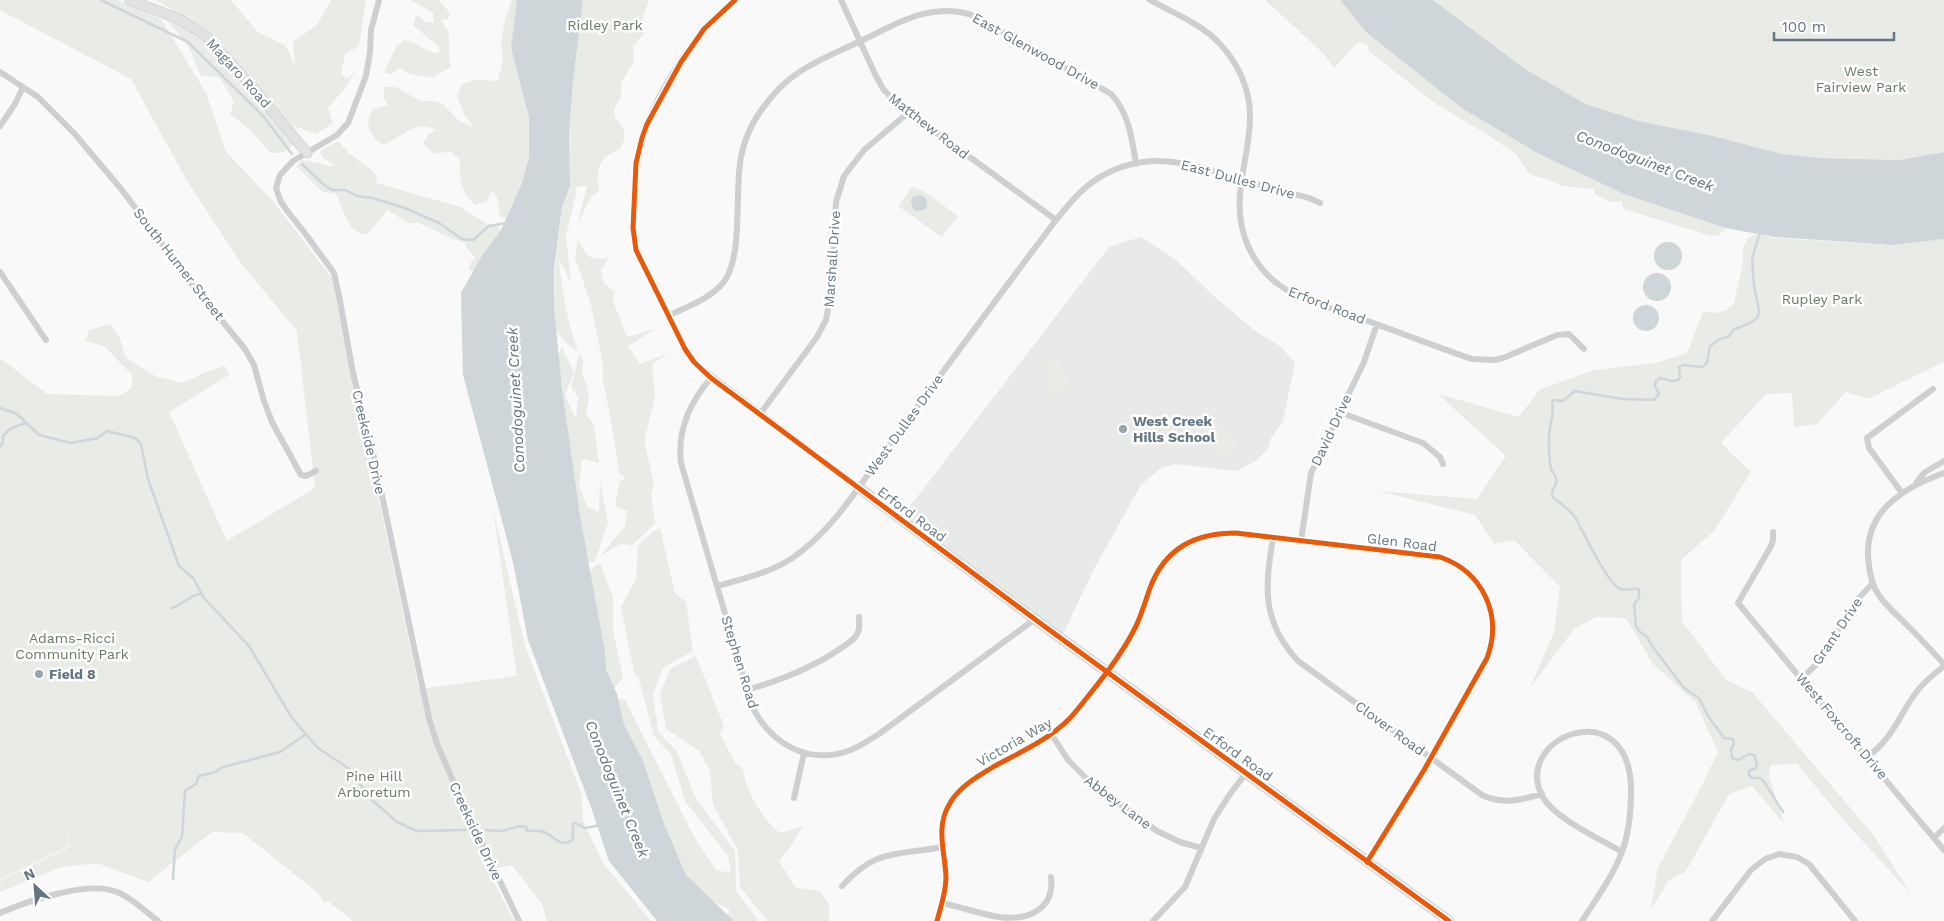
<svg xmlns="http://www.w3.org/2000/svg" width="1944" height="921" font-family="'Work Sans',sans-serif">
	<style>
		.built { fill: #e8e9e9 }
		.green { fill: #e8ebe6 }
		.water { fill: #ced6d9 }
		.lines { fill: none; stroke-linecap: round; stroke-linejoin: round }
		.stream { stroke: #ced6d9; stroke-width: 2.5 }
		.secondary-casing { stroke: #d5d6d7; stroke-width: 11 }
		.street { stroke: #cecfd0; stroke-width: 6 }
		.secondary { stroke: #e1e2e2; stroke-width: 9 }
		.cycleway-casing { stroke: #fff; stroke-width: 8 }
		.cycleway { stroke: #e8590c; stroke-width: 5 }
		.poi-dot { fill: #99a4ac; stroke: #fff; stroke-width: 2 }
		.labels { text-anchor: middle; stroke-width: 5; stroke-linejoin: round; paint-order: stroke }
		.park-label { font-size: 14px; fill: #687a64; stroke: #fff }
		.street-label { font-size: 14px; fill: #657683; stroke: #fff }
		.poi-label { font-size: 14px; font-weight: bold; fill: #657683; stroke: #fff; text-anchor: start }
		.water-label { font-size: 15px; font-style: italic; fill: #60757c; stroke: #fff }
	</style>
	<rect width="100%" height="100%" fill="#f9f9f9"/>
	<path class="built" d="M1141,237l33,21 41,39 39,33 27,17 14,16 -12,58 -12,17 -3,11 -12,12 -20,10 -61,-7 -14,4 -20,17 -46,82 -32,67 -159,-120 205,-267z"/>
	<path class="green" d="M0,0h118l43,19 45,74 20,59 47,49 59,77 87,411 98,-13 -24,-167 32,137 57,149 1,26 20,42 48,58h-104l-5,-17 -30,-39 -24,5 26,51h-161l-25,-20 -4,1 -6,-9 -75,-60 -31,-1 -64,50 -51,-19 -36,4 -61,25v-11l70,-34 -8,-41 7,40 -69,34v-522l47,36 71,2 13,-7 2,-13 -29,-30 -19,-5 4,-11 22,-6 9,15 6,19 31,19 26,6 23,-11 19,-6 4,9 -60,37 58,129 88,-53 -18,-157 -56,-68 -55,-84 -55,-100 -131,-69z
		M156,0h75l27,32 28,14 9,20 -2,-24 24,-17 14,-25h35l-7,46 -14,8 -4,19 6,6 9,-9 -11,18 -17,20 5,15 -17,11 -22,-8 -2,20 -10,7h-11l-22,-24 -19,-15 4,-12 -14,-24 -20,-3 -10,-26 -25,-32 34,19 37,35c-11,-42 -47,-50 -80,-71z
		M411,0h27l12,13 -2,6 -7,1c15,19 4,27 10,46 -5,6 -12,6 -18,12 -12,-4 -22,0 -33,-10l-9,6h-5l-1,-3 11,-24 8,-7c13,1 22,13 35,13v-6l-25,-21v-7l4,-4 8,7h8l-1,-9z
		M512,0h5l-6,48 18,69v39l-7,27 -16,35 -5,-1 -2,-4 -1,-13 -5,-10 -7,12 -10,3c-15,-10 -17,-29 -16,-45l-9,-9c-14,3 -19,5 -28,-8l5,-8 8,-5c-22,-11 -33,7 -53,15 -13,-9 -20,-21 -10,-36l15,-4 -5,-8 2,-10h10l26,14h14l8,3 16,17 15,6 -9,-11 -8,-20 5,-12 14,-4 22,1 5,-21 -2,-18 4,-23z
		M583,0h66l-7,20 2,14 -11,12 1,15 -13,22v13l-7,13 1,8 8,11 2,10 -5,11c-21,8 -25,20 -21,42l-9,7 -13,28 10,-40 -11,1v7l-10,41 5,48 -12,-24c3,32 8,62 19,93l-14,-11 -8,-10 -2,-24 1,-37 7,-63 8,-21 -1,-51 4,-53z
		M1265,0h75l27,33 96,76 76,45 85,40 102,34 -7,7 -7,1 -89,-27 -1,-7h-11l-17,-8v-5l-32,-3 -16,-7 -16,-4 -14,-21 -33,-22 -47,-28 -66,-52 -4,-8 -8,-2 -24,26 -11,-15z
		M1433,0h511v152l-45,8 -79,-2 -38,-4 -69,-18 -74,-15 -53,-17 -61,-35z
		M338,141l11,12 24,18 4,6 -1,6 84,24 26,16 12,4 3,3 -20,27 -8,14 -4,-1 1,-7 6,-5 -10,-11v-4l-16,-5 -30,-15h-12l-21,-13 -19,24c-21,3 -24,-28 -33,-41l-13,-1 -26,-26 6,-6 21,4 7,3 4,-2 -11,-7 -3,-7z
		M912,187l13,5 33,24 -16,21 -44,-31z
		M1756,234l18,4 118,7 52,-6v123l-76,37 -22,-7 -29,32 -23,3 -2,-34 -26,1 -45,49 30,29 -37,59 -33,29 1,61 44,59 27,13 122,144 36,57 -64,-70 -50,-60 -26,1 -2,11 15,48 -32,-38 -23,8 -43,77 -17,9 -18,29 7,-41 43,-81 17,-35 -22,-49 -44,-40 -26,-45 -30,-1 -22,12 -44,59 24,-56 6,-45 -46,-47 -20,4 -19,-29 -97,-24 99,8 29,-43 -68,-62 81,23 20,-27 55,-20 62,-7 31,-10 16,-41 12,1 11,-3 8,-7 8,-36 1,-18 4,-10z
		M578,238c8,19 9,22 31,20l-8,12 3,14 11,7 -2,10 14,36 30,-9 -29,18 12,18 29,-11 -17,11 3,33 -11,44 10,42 -3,11 4,30 -23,21 -12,-1 -20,12 25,-30 2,-15 -12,-5 5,-25 5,-3 -6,-5 -8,-53 -8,-39v-17l-12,-59 -16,-48z
		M562,347l12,25 -9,23 11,24 2,-22 -7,-10 8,-33 4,5 -1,15 5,12 2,13 -3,15 8,12 5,37 -17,-4 -3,27 8,21 12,5 1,-30 8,40 -13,40h-7l-22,-95 6,-10 -15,-40 -2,-54z
		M1051,359l9,3c4,9 13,15 6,27l-10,5 -7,-1 -3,-5 1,-5 7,-4 -1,-3 -5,-3 -3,-7z
		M1201,414l14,11 17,7 5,9 -1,10 -5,3 -9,3c-13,-5 -23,-23 -26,-36z
		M660,528l15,65 11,9 7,49 -30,17 -10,26 5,38 19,19 18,46 40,54 1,39 21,29v2h-29l-3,-3 5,-8 -28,-15 -17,-18 -72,-179 12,2 69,137 22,33 15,3 -3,-17 -43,-55 -14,-47 -17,-18 -15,-57 -5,-7 -13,-65 15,-28 2,-33 14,-14z
		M600,563l13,34v34l10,47 -9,10c-17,-37 -24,-79 -23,-119z
		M696,656l28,70 -4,8 16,30 6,3c6,26 17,49 38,66l23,-7 -14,23 -10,12 17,27 24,3 9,13v17h-63v-2l-26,-32 -2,-36 -25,-47 -3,-33 -11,-20 -33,-22 -6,-34 10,-26z"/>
	<path class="water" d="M517,0h66l-10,82 -4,53 1,51 -8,21 -8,63v37l8,82 18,127 25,136 1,17 11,25 7,31 19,36 21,63 22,51 48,46h-77l-48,-60 -17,-51 -64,-170 -15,-78 -50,-187 -2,-82 20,-36 20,-27 21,-47 7,-26v-40l-18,-69z
		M1340,0h93l92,69 61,35 53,17 74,15 69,18 38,4 79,2 45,-8v87l-51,6 -119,-8 -48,-9 -102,-34 -85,-40 -76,-45 -96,-76z
		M914,196l8,-1 4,3 1,9 -3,3 -8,1 -3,-2 -2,-9z
		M1654 256a14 14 0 1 1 28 0a14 14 0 1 1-28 0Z
		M1643 287a14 14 0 1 1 28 0a14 14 0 1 1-28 0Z
		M1633 318a13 13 0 1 1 26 0a13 13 0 1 1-26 0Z"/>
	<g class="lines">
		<path class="stream" d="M101,0l87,42 76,75 28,37
			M302,164l21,20 9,6h13l12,6 15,2 33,10 34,15 23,16 11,1 16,-14 17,-3
			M1760,232l-8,27 2,26 5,26 -1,6 -6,5 -19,8 -4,6 -11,4 -8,6 -3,17 -5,4 -19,-2 -4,2 1,10 -2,3 -6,1 -12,-3 -4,3 -1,5 4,8 -5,6 -31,-1 -48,-8 -12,10 -9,-1 -2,2c2,15 0,12 -2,26 -2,11 -1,25 0,36 1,14 13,10 2,27v5c8,8 17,12 23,21 8,14 32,66 45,72 6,2 13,-1 19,0v9l-5,6 2,22 4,6 7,5 5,9 32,42 15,10 9,18 16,22 9,1 1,5 -3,5 1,9 6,2 11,-6 5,1 3,8 -1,5 -7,3v4l3,3h7l4,2 20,32
			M0,408l17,6 22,21 32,8 27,-5 9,-7 28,7 6,6 7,35 31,87 14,12 11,20 45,48 43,72 26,30 30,20 24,32 25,22 20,9 49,-1
			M0,447l3,-5v-6l7,-7 15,-6
			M171,608c12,-3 18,-13 30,-14
			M485,830l17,1 19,-5 5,1 1,4c5,0 12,-1 17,1 10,3 17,18 29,7v-15l2,-1 10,5 16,-3
			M173,879l2,-30 7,-12 3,-46 11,-7 3,-8 16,-4 8,-5 57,-15 26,-18"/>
		<g class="secondary-casing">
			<path id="secondary" d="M130,0l49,19 26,16 44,48 58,70
				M858,487l186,139 405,295"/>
		</g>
		<path class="street" d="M379,0l-8,30 -1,22 -4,24 -18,47 -11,12 -44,26 -13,14 -4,13 5,14 7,10 16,20 30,41 6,28 13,72 19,75 57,270 8,26 23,53 59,124
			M735,0c-11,9 -21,18 -30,28 -25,28 -60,88 -67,124 -3,13 -2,27 -3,41 -2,18 -4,36 0,53l50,103 12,16 161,122
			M841,0l34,74 8,15 10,10 26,21 137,100
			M1150,0c23,13 52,24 70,44 18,19 30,45 30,72 0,45 -22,85 -2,130 7,15 16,28 30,38 20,16 49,22 73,31 40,14 80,30 121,44l22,1 9,-2 54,-23 12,-1 15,15
			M0,72l38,25 35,35 49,58 69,93 54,66 9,16 10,36 8,21 29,53 5,1 10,-5
			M0,126l15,-22 8,-17
			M0,272l46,68
			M668,316c18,-9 42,-17 55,-33 21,-26 11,-92 18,-126 4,-23 18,-46 33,-63 25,-29 63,-41 97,-58 33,-17 66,-34 104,-20l136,78c18,19 21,45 25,70
			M711,378c-21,24 -34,52 -30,85l71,243c18,37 55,59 96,45 11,-4 21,-11 31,-17l156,-115
			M1339,412l84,31 17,14 3,7
			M760,414l57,-77 9,-17 6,-33 4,-85 8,-26 20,-26 45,-38
			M1944,473c-42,15 -83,40 -75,92 1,10 3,20 9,29 8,12 19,21 29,31 13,13 25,26 37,39
			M1916,483l9,-11 19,-11
			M1902,493l-33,-45 -2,-10 66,-49
			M1773,532v8l-2,6 -33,57 206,247
			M1273,538c-8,49 -12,83 25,123l184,134c21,10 39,5 60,-1
			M1301,541l10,-68 53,-111 13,-38
			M717,586c25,-7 52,-13 74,-27 43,-29 70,-76 100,-117 55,-74 109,-148 165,-222 13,-16 27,-34 46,-44 48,-27 89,-12 137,3 23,7 47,13 70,19l11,5
			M1802,678l19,-18 35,-59 17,-18
			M747,690c34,-10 66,-22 94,-42 6,-4 15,-9 17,-16 2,-4 1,-11 1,-15
			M1052,735l16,25 23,23 66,48 23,11 21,6
			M1867,757c27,-19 32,-43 51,-67 8,-10 17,-17 26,-24
			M794,798l10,-45
			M1934,838l10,-10
			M842,886c35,-38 53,-30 100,-39
			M942,903c19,4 38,11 57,14 29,4 56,-8 52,-40
			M0,913c28,-12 89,-33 117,-21 15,6 28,19 41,29
			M937,921c4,-15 9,-29 9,-44 -1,-26 -11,-50 4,-74 10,-17 27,-26 43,-36 29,-16 63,-30 84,-57 20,-25 42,-51 57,-80 7,-13 11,-28 16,-42 15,-40 45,-55 86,-55l204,24c43,15 63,58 47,101l-63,112 -57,92
			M1153,921l32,-34 29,-68 16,-25 16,-21
			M1582,921c14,-22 31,-45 40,-69 7,-19 9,-40 9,-60 1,-104 -124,-54 -87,7 13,20 56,40 78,53
			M1712,921l39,-51 14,-11 14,-5 18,3 12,7 46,57"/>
		<use href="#secondary" class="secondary"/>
		<g class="cycleway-casing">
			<path id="cycleway" d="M735,0l-31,29 -23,33 -34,62 -5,14 -6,25 -3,65 3,22 49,99 9,13 17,16 333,248 405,295
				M937,921c4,-15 9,-29 9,-44 -1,-26 -11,-50 4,-74 10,-17 27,-26 43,-36 29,-16 63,-30 84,-57 20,-25 42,-51 57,-80 7,-13 11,-28 16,-42 15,-40 45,-55 86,-55l204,24c43,15 63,58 47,101l-63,112 -57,92"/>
		</g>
		<use href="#cycleway" class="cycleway"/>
	</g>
	<g class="poi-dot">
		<circle cx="1123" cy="429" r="5"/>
		<circle cx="39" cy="674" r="5"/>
	</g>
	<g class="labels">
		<g class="park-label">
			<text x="605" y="30">Ridley Park</text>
			<text x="1861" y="76">West<tspan x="1861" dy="16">Fairview Park</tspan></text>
			<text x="1822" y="304">Rupley Park</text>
			<text x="72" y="643">Adams-Ricci<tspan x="72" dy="16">Community Park</tspan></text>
			<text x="374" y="781">Pine Hill<tspan x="374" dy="16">Arboretum</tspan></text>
		</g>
		<g class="street-label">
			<text transform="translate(1036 51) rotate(29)" y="5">East Glenwood Drive</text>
			<text transform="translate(239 73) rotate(48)" y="5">Magaro Road</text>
			<text transform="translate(929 126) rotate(38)" y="5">Matthew Road</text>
			<text transform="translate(1238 179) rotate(15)" y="5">East Dulles Drive</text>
			<text transform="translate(832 259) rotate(-86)" y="5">Marshall Drive</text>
			<text transform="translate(179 264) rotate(52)" y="5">South Humer Street</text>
			<text transform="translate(1327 305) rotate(21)" y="5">Erford Road</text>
			<text transform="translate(904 425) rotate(-54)" y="5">West Dulles Drive</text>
			<text transform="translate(1331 430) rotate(-65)" y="5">David Drive</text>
			<text transform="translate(369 442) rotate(77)" y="5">Creekside Drive</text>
			<text transform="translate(912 514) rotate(37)" y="5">Erford Road</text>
			<text transform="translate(1402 542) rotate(7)" y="5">Glen Road</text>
			<text transform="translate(1837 631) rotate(-56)" y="5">Grant Drive</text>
			<text transform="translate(740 662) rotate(73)" y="5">Stephen Road</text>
			<text transform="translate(1842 726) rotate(50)" y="5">West Foxcroft Drive</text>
			<text transform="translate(1390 728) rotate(36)" y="5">Clover Road</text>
			<text transform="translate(1014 742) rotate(-30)" y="5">Victoria Way</text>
			<text transform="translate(1238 754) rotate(36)" y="5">Erford Road</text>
			<text transform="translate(1118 802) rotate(37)" y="5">Abbey Lane</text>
			<text transform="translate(476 831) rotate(65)" y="5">Creekside Drive</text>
		</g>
		<g class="poi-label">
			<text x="1133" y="426">West Creek<tspan x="1133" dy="16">Hills School</tspan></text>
			<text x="49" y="679">Field 8</text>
		</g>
		<g class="water-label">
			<text transform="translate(1645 161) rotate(21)" y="5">Conodoguinet Creek</text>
			<text transform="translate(516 400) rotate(-93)" y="5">Conodoguinet Creek</text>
			<text transform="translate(617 789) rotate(68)" y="5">Conodoguinet Creek</text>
		</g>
	</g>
	<g transform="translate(35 886) rotate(334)" stroke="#ffffff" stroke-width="4" paint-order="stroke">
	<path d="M0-4L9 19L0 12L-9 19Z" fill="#657683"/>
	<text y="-8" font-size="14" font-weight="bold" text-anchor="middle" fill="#657683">N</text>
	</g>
	<path d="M1774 32v8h120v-8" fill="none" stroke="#657683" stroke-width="2.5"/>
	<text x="1782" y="32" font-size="15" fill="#657683" stroke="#ffffff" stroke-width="4" paint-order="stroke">100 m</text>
</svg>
